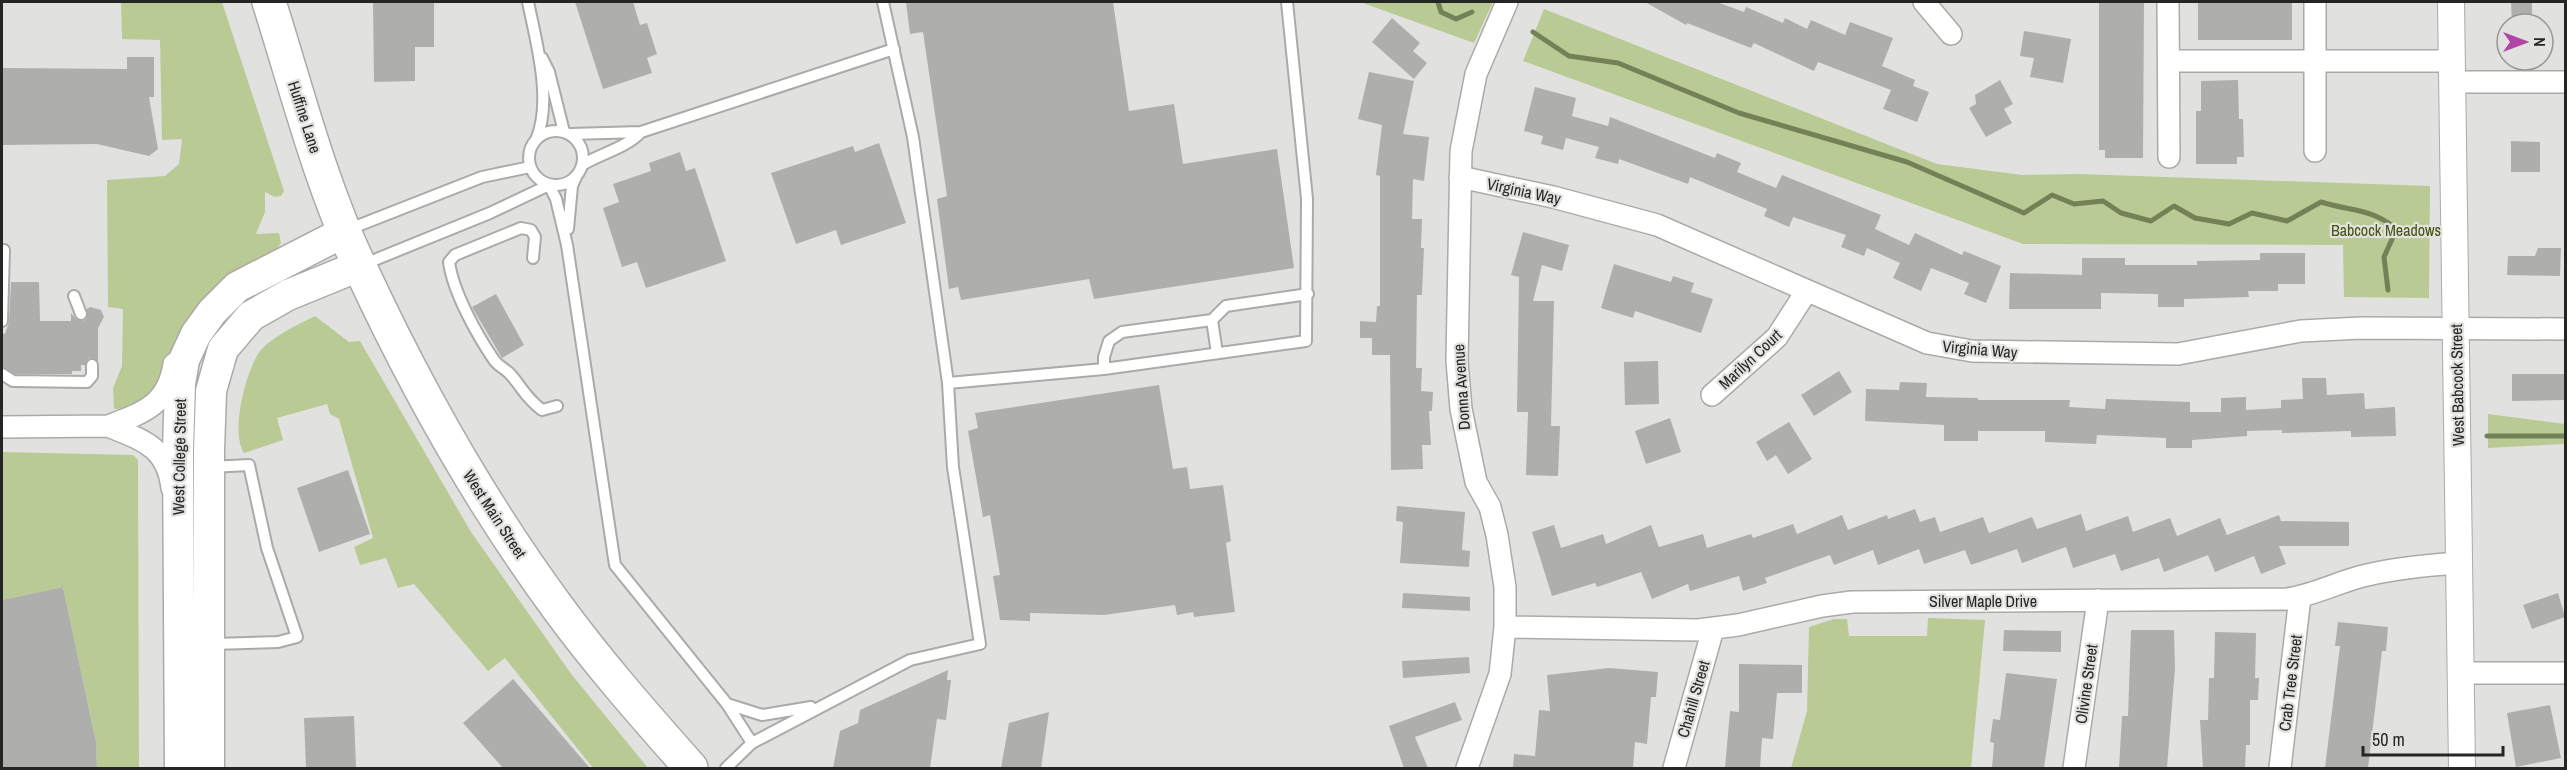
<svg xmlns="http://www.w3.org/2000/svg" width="2567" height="770" font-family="'Archivo Narrow',sans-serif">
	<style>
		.green { fill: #b9ca94 }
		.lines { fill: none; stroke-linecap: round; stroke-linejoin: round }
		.stream { stroke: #748056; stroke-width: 5 }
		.building { fill: #aeafac }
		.service-casing { stroke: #aaaba8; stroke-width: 14 }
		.minor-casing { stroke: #aaaba8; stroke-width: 24 }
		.tertiary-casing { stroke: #aaaba8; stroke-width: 28 }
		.secondary-casing { stroke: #aaaba8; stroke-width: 33 }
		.trunk-casing { stroke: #aaaba8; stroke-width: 36 }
		.service { stroke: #fff; stroke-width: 10 }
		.minor { stroke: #fff; stroke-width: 21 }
		.tertiary { stroke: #fff; stroke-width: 26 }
		.secondary { stroke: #fff; stroke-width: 30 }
		.trunk { stroke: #fff; stroke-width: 33 }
		.labels { text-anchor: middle; stroke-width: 4.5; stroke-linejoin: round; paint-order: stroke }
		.street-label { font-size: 16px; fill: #252624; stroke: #e1e2df }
		.park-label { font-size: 16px; fill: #455410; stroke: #e1e2df }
	</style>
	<rect width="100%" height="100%" fill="#e1e2df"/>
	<path class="green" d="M121,2h101l62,189 -3,5 -6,1 -10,-5v20l-9,22 23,-1 2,10 -12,16 -84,66 -13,25 -14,43 -23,15 -21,1 -1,-21 9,-22 1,-57 -15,-2 -1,-127 58,-4 14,-12 3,-25 -20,1 -2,-100 -38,-1z
		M1360,2h133l-19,41z
		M1544,9l393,155 85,11 58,-1 350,12 -1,112 -85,-1 -1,-52 -320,-1 -500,-183z
		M315,316l34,26 11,-1 111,191 101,143 76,93h-55l-88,-110 -17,13 -74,-87 -16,4 -12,-30 -26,7 -6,-18 19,-9 -34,-119 -9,-5 -3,-10 -50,14 6,22 -39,13c-14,-21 2,-83 16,-102 13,-15 37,-26 55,-35z
		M2488,414l77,10v20l-77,4z
		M2,452l131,3 5,5 1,308h-42l-1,-26 -33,-155 -61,13z
		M1928,618l57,2 -14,148h-180l16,-57 2,-84 25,-8h13l2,17h78z"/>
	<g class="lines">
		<path class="stream" d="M1438,2l3,10 15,7 16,-7
			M1533,32l36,24 49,7 121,50 168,49 117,51 28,-18 22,9 29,-3 18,12 30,8 23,-15 21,12 34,6 23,-11 35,8 34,-19c28,9 49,6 73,25l-1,10 -9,20 4,33
			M2487,436h79"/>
	</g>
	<path class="building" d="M373,2h61v45h-19v34l-41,1z
		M575,2h58l7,23 7,-2 10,31 -10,4 5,15 -49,16z
		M906,2h207l16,109 45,-7 9,60 94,-15 17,119 -200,31 -5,-20 -128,21 -3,-13 -9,2 -12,-90 10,-3 -24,-164 -13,2z
		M1645,2h72l27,10 2,-5 37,16 2,-5 22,11 4,-9 34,15 5,-13 43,16 -11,28 33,14 -2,6 16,6 -12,30 -34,-13 8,-19 -73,-28 -4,9 -60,-28 -3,5 -64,-25 -1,2z
		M2099,2h45l-1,156h-38v-8h-6z
		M2198,2h94v38h-94z
		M2511,2h21v22h-20z
		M1392,18l28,25 -7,8 14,12 -13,16 -42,-37z
		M2024,31l47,8 -8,44 -33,-6 4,-19 -14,-2z
		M127,57h27v40h-5l9,52 -9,7 -52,-12 -95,1v-77l125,1z
		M1369,72l45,9 -11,53 26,3 -5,44 -11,-2 -1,40h10l-1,29h3l-2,47h-5l-1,73h6l-1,23 12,1 -1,19h-3l2,34h-9l1,24 -32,1 -1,-115h-18v-17h-12v-17l16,1 1,-16h3v-130l-4,-1 6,-50 -24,-6z
		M2000,80l13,24 -9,5 8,14 -26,14 -17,-29 7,-4 -1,-9z
		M2238,80l1,39h4l1,38h-7v7h-41v-53h5v-30z
		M1535,87l41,11 -4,18 36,10 2,-9 105,41 2,-5 24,10 -4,9 39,16 6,-13 99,40 -6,14 34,16 6,-12 47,22 2,-4 37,15 -15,37 -22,-9 5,-11 -38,-15 -10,23 -28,-13 7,-15 -33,-15 -3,8 -23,-9 5,-12 -53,-18 -4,10 -25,-11 3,-7 -77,-32 -2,7 -69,-25 -1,5 -23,-6 4,-11 -33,-9 -3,12 -22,-6 2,-8 -19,-5z
		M2511,141l29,1v30h-29z
		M879,143l27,80 -65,22 -5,-15 -40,14 -25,-71 82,-27 2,6z
		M680,152l6,19 9,-3 31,93 -80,27 -9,-26 -15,5 -19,-59 16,-6 -6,-18 38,-13 -2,-8z
		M1523,232l46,13 -7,26 -20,-6 -9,36h21l-3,125h9l-2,50 -32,-1 2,-63h-11l2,-135 -8,-2z
		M2538,248h23l-1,28 -53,-1 1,-19h27z
		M2260,253h45v31h-27v7h-30l1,6 -65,2v8h-26v-13l-57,-1v16h-92l1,-36 72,2v-17h43v7h72v-4l63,-1z
		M1614,264l57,18 2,-6 21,7 -3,9 22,7 -12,34 -66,-22 -2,7 -32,-10z
		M11,282h28l1,39h31v-8l6,7 6,1 4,-3v-9l3,-2 11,3 3,7 -6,11v33l-9,-3 -4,7h-4v6h-9v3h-57l-13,-7v-34l3,1 4,-12z
		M496,294l28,51 -22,13 -30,-51z
		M1658,361l1,43 -34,1 -1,-43z
		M1839,371l13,21 -38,24 -13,-21z
		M2512,374h53v26l-53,1z
		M2302,378h24l1,17 37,-2 1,16 30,-2 1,29 -45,1v-6l-69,2v-3l-35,1v5l-55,4v8h-26v-10l-69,-3 -1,9 -51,-2v-11h-67v10h-34v-16l-79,-4 1,-32 33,1 1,-8 27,1 -1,14 52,1v2h92l-1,7 36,2 1,-10 84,3v10h31v-14l25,-1v13l35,-2v-8l22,-1z
		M1159,385l14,84 14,-2 3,22 33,-4 8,56 -5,2 9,69 -41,5 -1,-5 -16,3 -2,-10 -71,10 -74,-2v8l-30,-1 -7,-44 7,-1 -10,-60 -7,2 -15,-86 10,-3 -3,-15z
		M1670,418l11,34 -35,12 -11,-33z
		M1789,422l23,37 -24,15 -12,-19 -9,6 -11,-19z
		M348,470l22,64 -51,18 -22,-64z
		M1397,506l68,6 -3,38 8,1 -1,16 -69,-4 3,-41 -7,-1z
		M1915,509l5,13 15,-5 5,15 43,-15 6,16 43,-16 5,12 44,-15 5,17 42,-15 5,16 37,-14 7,18 43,-18 7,17 52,-20 2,6 68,1v24h-70l7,18 -25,10 -7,-18 -39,16 -7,-17 -44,17 -5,-14 -38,13 -6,-17 -42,14 -7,-21 -44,16 -5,-14 -46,16 -6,-15 -41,14 -5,-15 -41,16 -5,-15 -39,15 -4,-10 -65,23 2,5 -24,8 -4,-15 -49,15 -2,-7 -36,15 -11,-27 -44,15 -2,-4 -43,13 -20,-64 22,-7 7,23 42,-14 3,10 45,-19 8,22 44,-13 4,14 44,-14 2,4 40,-14 4,10 45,-19 6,15 39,-15 1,4z
		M63,587l33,155 1,26h-95v-168z
		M1403,593l67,4v14l-68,-3z
		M2558,593l7,24 -33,12 -9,-24z
		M2338,622l50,5 -2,24h-4l-14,117h-43l15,-122h-5z
		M2004,630l57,1v21l-58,-1z
		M2131,630h43l1,38 -8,100h-48l3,-52h6z
		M2215,632l41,1 -1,45h4l-1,22h-8v45h-4l-1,23h-42l-3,-48h8l1,-42h5z
		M1469,657l1,16 -67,5 -1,-17z
		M1739,664l63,1v28h-25l-4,46 -11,-1 -2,30h-35l5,-57 9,1z
		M1609,668l49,4 -2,25h-5l-4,47 -12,-2 -2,26h-120l1,-14 21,2 4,-46 11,1 -3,-36z
		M948,670l-1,10h4l-5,40 -9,-1 -7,49h-97l7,-37 18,-8 2,-13z
		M2006,673l51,6 -13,89h-52l2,-25 -4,-1 3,-23 7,1z
		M513,679l77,89h-87l-40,-45z
		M1455,702l7,18 -47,17 13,31h-24l-15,-42z
		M2550,705l11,53 -45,9 -9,-54z
		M1049,712l-8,56h-40l8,-45z
		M354,716l2,52h-50l-2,-50z"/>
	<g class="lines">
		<g class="service-casing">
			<path id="service" d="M528,2c8,39 25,99 8,138
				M542,58l7,14 15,60
				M529 158a27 27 0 1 1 54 0a27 27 0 1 1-54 0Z
				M571,134l70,-2 253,-83
				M582,165c20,-12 44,-17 59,-33
				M568,229l4,-43 4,-9
				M347,230l135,-53 48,-10
				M533,258l2,-21 -4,-7 -10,-2 -66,27 -6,7c4,30 28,73 45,98 4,6 12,9 17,15 13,15 14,22 31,35l15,-4
				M362,265l128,-52 59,-28 7,14 11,46 48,320 112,139 25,39
				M74,296l7,18
				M2,321l2,-71
				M1217,353l-5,-33 14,-14 82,-12
				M1104,369v-12l5,-16 13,-9 90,-12
				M2,374l11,7 74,1 5,-6v-11
				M948,383l156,-14 202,-28 1,-142 -20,-197
				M211,467l38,-2 18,83 30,89 -19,5 -66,2
				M727,704l35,11 49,-8
				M726,768l26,-25 158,-83 70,-16 -27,-177 -5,-84 -35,-246 -30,-135"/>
		</g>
		<g class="minor-casing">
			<path id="minor" d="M1924,2l27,32
				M2168,2l1,155
				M2315,2v149
				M2169,61h283
				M2452,82h114
				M1460,177l93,20 104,28 270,118 45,8 206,3 123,-23 60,-3 205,1
				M1712,395l65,-58 29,-45
				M2,427l106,-1
				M172,488c-5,-42 -30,-48 -64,-62 35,-13 60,-21 66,-62
				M1505,627l193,3 40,-5 84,-19 30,-4 435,-3c28,-4 53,-18 80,-24 30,-7 61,-10 92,-12
				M2462,673h104
				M1467,768l33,-94 5,-47v-40l-8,-52 -7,-28 -14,-25 -15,-73 -4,-48 4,-210 15,-77 31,-72
				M1674,768l39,-139
				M2074,768l24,-168
				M2280,768l20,-171"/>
		</g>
		<g class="tertiary-casing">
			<path id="tertiary" d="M2451,2l11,766"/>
		</g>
		<g class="secondary-casing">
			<path id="secondary" d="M180,768l-2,-319 2,-65 4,-24 12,-26 16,-22 25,-25 109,-56
				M209,768v-317l2,-60 12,-42 28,-33 37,-21 71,-29"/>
		</g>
		<g class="trunk-casing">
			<path id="trunk" d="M269,2c28,88 51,181 91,265 55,119 120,235 198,341 41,56 87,108 133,160"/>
		</g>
		<use href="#service" class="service"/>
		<use href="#minor" class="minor"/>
		<use href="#tertiary" class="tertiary"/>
		<use href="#secondary" class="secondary"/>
		<use href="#trunk" class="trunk"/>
	</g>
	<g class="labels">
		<g class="street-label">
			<text transform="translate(305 117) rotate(72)" y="6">Huffine Lane</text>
			<text transform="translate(1524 191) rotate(12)" y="6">Virginia Way</text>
			<text transform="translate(1980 349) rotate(5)" y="6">Virginia Way</text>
			<text transform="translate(1750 359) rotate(-43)" y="6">Marilyn Court</text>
			<text transform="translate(2457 385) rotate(-91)" y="6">West Babcock Street</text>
			<text transform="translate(1461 387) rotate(-94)" y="6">Donna Avenue</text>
			<text transform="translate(179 457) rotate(-89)" y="6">West College Street</text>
			<text transform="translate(495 514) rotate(57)" y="6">West Main Street</text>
			<text x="1983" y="607">Silver Maple Drive</text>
			<text transform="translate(2290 683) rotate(-83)" y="6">Crab Tree Street</text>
			<text transform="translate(2086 684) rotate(-82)" y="6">Olivine Street</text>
			<text transform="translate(1693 699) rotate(-74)" y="6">Chahill Street</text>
		</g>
		<g class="park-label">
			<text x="2386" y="236">Babcock Meadows</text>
		</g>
	</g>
	<rect width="2567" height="770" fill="none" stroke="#252624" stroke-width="6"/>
	<g transform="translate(2525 42) rotate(90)"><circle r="28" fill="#e1e2df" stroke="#969794" stroke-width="1.5"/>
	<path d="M0-4.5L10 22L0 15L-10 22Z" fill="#b146a7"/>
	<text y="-9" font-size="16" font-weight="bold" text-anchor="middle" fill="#252624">N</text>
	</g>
	<path d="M2363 746v9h140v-9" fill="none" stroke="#252624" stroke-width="3"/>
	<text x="2372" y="746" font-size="18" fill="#252624" stroke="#e1e2df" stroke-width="4.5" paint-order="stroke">50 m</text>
</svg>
